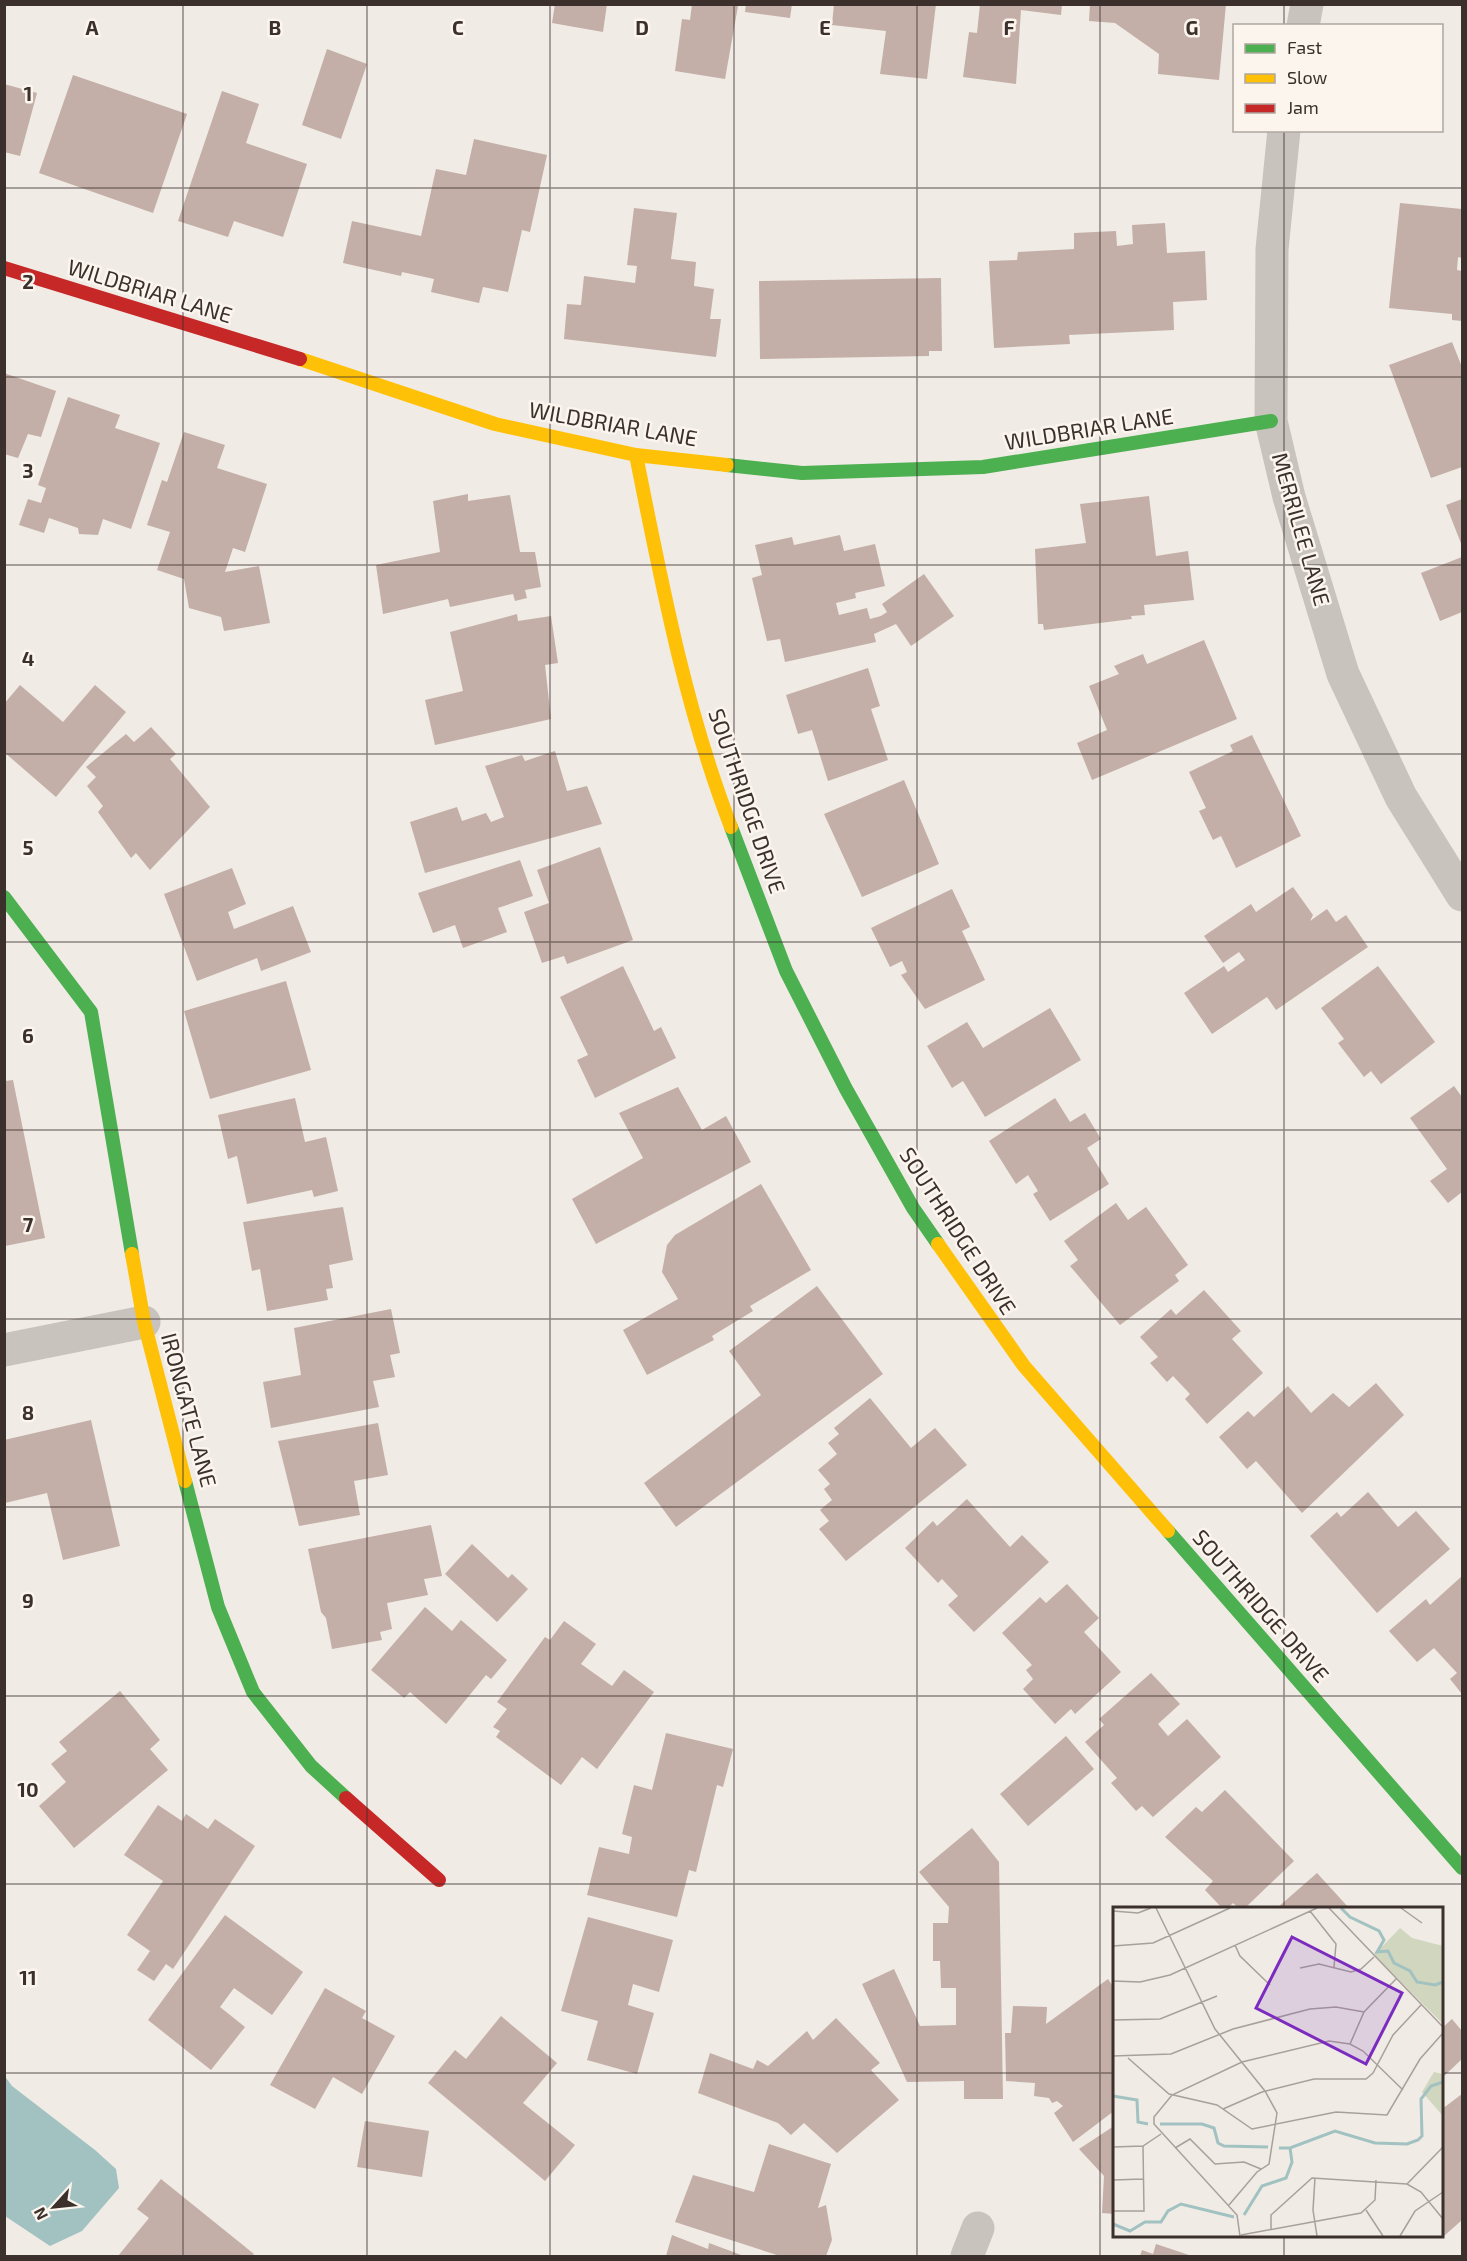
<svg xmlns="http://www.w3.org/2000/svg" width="1467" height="2261" font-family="'Exo 2',sans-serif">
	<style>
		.water { fill: #a1c2c1 }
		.building { fill: #c3afa7 }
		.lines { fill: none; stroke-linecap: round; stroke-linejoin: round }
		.street { stroke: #c9c3be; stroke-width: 33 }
		.fast { stroke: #4caf50; stroke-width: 14 }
		.slow { stroke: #ffc107; stroke-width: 14 }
		.jam { stroke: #c62828; stroke-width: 14 }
		.grid { fill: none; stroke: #3b302b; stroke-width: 1.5; stroke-opacity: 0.55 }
		.labels { text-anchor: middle; stroke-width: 5; stroke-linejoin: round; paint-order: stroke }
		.street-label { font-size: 22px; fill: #3b302b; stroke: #fbf5ee }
		.inset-river { fill: none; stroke: #a1c2c1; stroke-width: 3 }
		.inset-road { fill: none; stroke: #a8a09b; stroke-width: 1.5 }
		.view { fill: #7b2cbf; fill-opacity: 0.15; stroke: #7b2cbf; stroke-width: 3 }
		.inset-edge { fill: none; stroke: #3b302b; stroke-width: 3 }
		.grid-label { font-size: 20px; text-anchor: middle; font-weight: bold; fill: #3b302b; stroke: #fbf5ee; stroke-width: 5; stroke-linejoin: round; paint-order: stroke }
	</style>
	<rect width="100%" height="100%" fill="#f0ebe5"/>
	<path class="water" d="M4,2075l8,11 83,64 21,19 3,19 -37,43 -32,15 -45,-30z"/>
	<path class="building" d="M555,4h52l-4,28 -51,-9z
		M692,4l46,2 -13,73 -50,-8 7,-52 8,1z
		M746,4h46l-2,14 -45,-6z
		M834,4h102l-9,75 -47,-5 6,-43 -54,-6z
		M980,4h82l-1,11 -40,-5 -5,74 -53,-7 6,-45 8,1z
		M1090,4h136l-7,76 -61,-6 1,-20 -44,-31 -26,-2z
		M327,49l40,15 -26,75 -39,-14z
		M73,75l114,39 -34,99 -114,-40z
		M4,84l33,9 -17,63 -16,-4z
		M222,91l37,13 -13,39 61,21 -24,73 -49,-16 -6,16 -50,-16z
		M474,139l73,16 -17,77 -8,-2 -14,62 -25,-5 -4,16 -48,-11 3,-13 -32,-7 -1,4 -58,-13 9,-42 69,15 15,-67 30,6z
		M1400,203l62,6v49l-4,-1 -1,13 5,1v50l-10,-1v-6l-63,-6z
		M634,208l43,5 -6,46 25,3 -2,24 20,3 -4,30h11l-5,38 -152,-18 3,-35 14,1 3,-29 51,7 2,-17 -10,-1z
		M1165,223l2,30 38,-2 2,49 -34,2 1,28 -105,5 1,9 -76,4 -5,-87 28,-1 1,-8 56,-3v-16l42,-2 1,15 16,-2 -1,-19z
		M941,278l1,73h-13v5l-169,3 -1,-78z
		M1452,342l10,25v100l-31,11 -42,-113z
		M4,373l52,18 -15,46 -13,-3 -10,24 -14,-4z
		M68,397l52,18 -5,13 45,15 -29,86 -28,-10 -5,16 -19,-1 -1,-6 -29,-10 -5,15 -25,-8 9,-26 13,4 5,-15 -8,-3z
		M184,432l41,13 -8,23 50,16 -22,68 -12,-4 -8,24 34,-6 11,57 -46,8 -3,-14 -32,-9 -5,-29 -27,-9 13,-38 -23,-7 15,-45 5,2z
		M468,494v7l42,-6 10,57h15l6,35 -16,3 2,8 -12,3 -2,-7 -63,13 -2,-8 -65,15 -7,-49 64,-13 -7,-51z
		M1149,496l7,60 32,-5 6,49 -50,5 1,10 -14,1 1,3 -88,11 -1,-6h-5l-3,-75 51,-6 -6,-39z
		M1462,499v47l-16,-41z
		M840,535l4,16 31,-7 10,42 -30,7 1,5 -20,5 3,12 28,-7 3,11 11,-3 6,-4 -5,-8 42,-30 30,42 -43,30 -15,-22 -22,10 2,8 -91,20 -5,-23 -13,2 -15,-63 10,-3 -7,-30 37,-8 2,8z
		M1462,557v55l-22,9 -19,-48z
		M517,614l1,7 33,-5 7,47 -13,2 6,54 -116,26 -10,-45 38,-9 -13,-59z
		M1204,640l33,79 -145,61 -15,-37 30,-13 -18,-44 30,-12 -5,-8 29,-12 4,10z
		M868,668l12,38 -9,3 17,51 -60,21 -16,-51 -14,4 -12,-39z
		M20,685l43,37 32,-37 31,27 -70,85 -52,-45v-48z
		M151,727l25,27 -6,5 40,48 -60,63 -14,-17 -5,5 -33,-46 5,-6 -16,-20 9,-9 -10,-10 40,-33 8,8z
		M1252,735l49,101 -65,32 -15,-32 -8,4 -14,-29 7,-3 -17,-36 44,-21 -3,-6z
		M555,751l12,40 20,-5 15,38 -177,49 -15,-51 47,-15 5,14 24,-8 5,9 13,-5 -19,-51 37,-11 3,6z
		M904,780l35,84 -77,33 -38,-83z
		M600,847l33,93 -66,24 -3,-8 -22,7 -18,-51 25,-9 -12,-33z
		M520,860l13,36 -35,12 9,24 -44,16 -8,-23 -22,8 -15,-40z
		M232,868l14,36 -18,8 6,17 59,-23 18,46 -50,19 -4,-13 -60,23 -33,-87z
		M1293,887l20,28 -3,6 17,-12 9,13 10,-7 22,32 -92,63 -9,-13 -55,37 -28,-41 40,-27 4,6 17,-12 -6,-8 -16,11 -19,-27 47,-32 5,8z
		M952,889l18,38 -8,4 23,49 -60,29 -24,-34 6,-3 -5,-11 -12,6 -19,-39z
		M623,966l31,65 7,-4 15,31 -81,40 -18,-38 11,-5 -28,-58z
		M1378,966l57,76 -54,42 -10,-13 -7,6 -26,-34 6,-4 -23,-31z
		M286,981l25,89 -101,29 -26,-88z
		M1050,1008l31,52 -96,57 -22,-36 -11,7 -25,-42 40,-24 16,26z
		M13,1080l32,158 -40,8v-165z
		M1454,1086l8,11v95l-14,11 -18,-22 17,-12 -37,-51z
		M678,1087l24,43 24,-14 25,46 -155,82 -24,-45 71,-41 -24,-45z
		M295,1098l10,44 21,-5 12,54 -24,6 -2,-7 -65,14 -10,-48 -9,3 -10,-44z
		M1055,1098l15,24 15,-9 16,26 -14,9 22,36 -59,37 -17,-27 5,-3 -10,-16 -12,9 -27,-43z
		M761,1184l50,86 -61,36 3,5 -41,25 2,4 -67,35 -24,-45 55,-31 -16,-27 5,-27 8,-10z
		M1116,1203l12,17 18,-13 42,58 -13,10 4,6 -59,44 -50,-59 8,-6 -14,-19z
		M343,1207l10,53 -24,5 4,23 -7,1 2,11 -61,11 -7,-42 -8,2 -9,-49z
		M817,1286l66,88 -207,153 -32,-44 117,-88 -32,-44z
		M1204,1290l37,41 -9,8 31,34 -56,51 -22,-25 5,-5 -17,-18 -6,6 -17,-19 8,-6 -18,-20 31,-28 5,6z
		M391,1309l9,44 -10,2 5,22 -22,4 6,26 -108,21 -8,-46 38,-7 -7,-47z
		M1376,1383l28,32 -102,98 -46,-52 -9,8 -28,-32 29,-26 6,6 34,-31 23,27 22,-20 16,14z
		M870,1398l41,50 24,-20 32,37 -121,96 -27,-32 10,-8 -9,-11 12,-10 -8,-11 6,-5 -12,-14 19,-16 -9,-11 11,-9 -5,-6z
		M91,1420l29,126 -57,14 -16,-67 -42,10 -1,-63z
		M378,1423l10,52 -34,6 6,34 -61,11 -21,-85z
		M1368,1492l30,35 18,-16 34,38 -73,64 -67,-77 27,-24 4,5z
		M967,1499l43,48 12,-12 27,27 -75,70 -26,-27 10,-9 -16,-17 -4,4 -33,-35 28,-27 4,5z
		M431,1525l11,51 -18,3 4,16 -41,8 5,26 -12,3 2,8 -50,9 -6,-31 -5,-6 -13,-63z
		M472,1544l36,34 4,-4 16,15 -31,33 -52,-48z
		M1462,1576v118l-12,-15 7,-6 -23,-25 -17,14 -28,-31 37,-32 4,6z
		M1067,1584l32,34 -15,14 37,40 -46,42 -4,-5 -16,15 -32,-35 10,-10 -7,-9 6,-5 -30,-32 38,-36 6,6z
		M425,1607l27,24 9,-11 46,40 -16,19 -5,-4 -40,49 -36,-32 -6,6 -33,-28z
		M564,1621l32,23 -15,20 31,22 12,-16 30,22 -57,77 -15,-12 -21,28 -65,-48 4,-6 -7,-4 14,-18 -10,-7 48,-65 5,3z
		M1151,1673l29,31 -22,20 10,12 19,-17 34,38 -68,60 -11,-11 -6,5 -25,-28 6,-5 -32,-36 19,-17 -5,-6z
		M120,1691l40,49 -10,9 18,21 -94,78 -35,-42 27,-24 -15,-18 16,-13 -8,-9z
		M666,1733l67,16 -10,38 -6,-2 -21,87 -7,-2 -12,47 -90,-22 12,-48 30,7 3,-17 -10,-3 12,-49 18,5z
		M1066,1736l28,33 -66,57 -28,-32z
		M1225,1790l69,71 -49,47h-6l-6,-5 -5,5h-6l-17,-18 8,-9 -48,-44 31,-30 6,5z
		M158,1805l24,16 4,-7 22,15 7,-10 40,27 -82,123 -7,-5 -12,17 -17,-11 13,-19 -23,-16 36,-54 -39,-26z
		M972,1828l27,34 4,237h-39v-18l-57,1 -45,-98 32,-15 26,57 36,-1v-37h-15l-1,-27h-7v-38h15l1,-16 -30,-35z
		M1317,1873l32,35h-72z
		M225,1915l78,57 -31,43 -38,-27 -14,19 25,20 -34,43 -63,-50z
		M588,1917l85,23 -14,52 -26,-8 -5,21 26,8 -17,61 -50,-14 11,-39 -37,-10z
		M1108,1979l6,9v123l-41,31 -19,-29 9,-7 -6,-5 -5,2 -3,-5 -15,-2 1,-13 -29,-2 -1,-48h6l2,-27 34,1 -1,17z
		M325,1988l41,23 -4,7 33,18 -33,58 -29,-17 -18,32 -45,-24z
		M501,2016l56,47 -34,40 52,42 -30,36 -117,-98 27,-33 11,9z
		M836,2018l44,45 -9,7 28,30 -62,53 -33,-30 -13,12 -13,-12 -80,-30 12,-40 43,16 4,-9 11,6 39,-35 6,9z
		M1452,2019l10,12v28l-20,19v-50z
		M1462,2094v126l-18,16 -2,-3v-124z
		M365,2121l64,10 -7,46 -65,-10z
		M1114,2126v88l-12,-1 2,-37 -25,-27z
		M769,2144l62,20 -13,44 8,-3 6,35 -6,16h-46l-105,-34 18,-47 61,17z
		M161,2179l93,75 -2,2h-134l31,-38 -12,-9z
		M672,2235l36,14 1,-6 35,13h-78z
		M1156,2244l36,12h-52l2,-6 11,4z"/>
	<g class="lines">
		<path class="street" d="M1303,26l4,-22
			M1284,130l-12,119 -1,172 18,76 54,177 58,123 61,98
			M4,1350l140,-28
			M967,2256l11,-28"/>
		<path class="fast" d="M727,465l75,8 181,-6 288,-46
			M731,827l55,144 60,118 67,119 25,36
			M4,897l87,115 41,242
			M185,1481l33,126 35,85 58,74 35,32
			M1168,1531l294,337"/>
		<path class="slow" d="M300,359l195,65 141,31 91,10
			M636,455c25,125 49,253 95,372
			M938,1244l86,122 144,165
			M132,1254l12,68 41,159"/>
		<path class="jam" d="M4,268l296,91
			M346,1798l93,82"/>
	</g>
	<path class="grid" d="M183,4v2252M367,4v2252M550,4v2252M734,4v2252M917,4v2252M1100,4v2252M1284,4v22M1284,130v1778M4,188h1458M4,377h1458M4,565h1458M4,754h1458M4,942h1458M4,1130h1458M4,1319h1458M4,1507h1458M4,1696h1458M4,1884h1458M4,2073h1110M1442,2073h20M1284,2236v20"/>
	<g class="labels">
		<g class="street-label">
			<text transform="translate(150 291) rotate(17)" y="8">WILDBRIAR LANE</text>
			<text transform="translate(613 424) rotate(10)" y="8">WILDBRIAR LANE</text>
			<text transform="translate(1089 429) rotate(-9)" y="8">WILDBRIAR LANE</text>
			<text transform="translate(1301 529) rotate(74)" y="8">MERRILEE LANE</text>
			<text transform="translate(747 801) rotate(71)" y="8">SOUTHRIDGE DRIVE</text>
			<text transform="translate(958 1231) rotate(57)" y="8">SOUTHRIDGE DRIVE</text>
			<text transform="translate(189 1410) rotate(75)" y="8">IRONGATE LANE</text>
			<text transform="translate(1261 1606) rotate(49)" y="8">SOUTHRIDGE DRIVE</text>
		</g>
	</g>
	<g transform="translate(1113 1907)">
		<rect width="330" height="330" fill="#f0ebe5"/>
		<path d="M287,21l12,10 31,8v78l-69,-69zM321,165l9,2v42l-21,-24z" fill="#d1d6bf"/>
		<path class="inset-river" d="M228,1l9,9 29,14 5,9 -7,12 11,-1 6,12 16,8 7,11 18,3 8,-3M0,189l24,4 1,22 10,2M47,217h42l12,4 4,15 6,3 44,1M166,241h11l45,-17 40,12 32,1 11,-4 4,-4 -1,-37 10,-13 12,-4M131,308l18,-29 24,-8 6,-16 -2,-14M0,317l17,7 15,-9h16l7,-11 13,-7 53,13"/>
		<path class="inset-road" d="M43,1l59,121 50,62 12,22 -8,51 -12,8 -28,33M216,1l114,119M288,1l21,15M0,4l25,2 13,-5M197,4l26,33 -2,23M122,38l5,11 30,29M0,39l40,-3 77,-35M187,61l19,-4 32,8 10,-3 13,-12M0,74l27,1 30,-7 147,-67M0,113l47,-1 57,-23M237,137l14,-32 32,-33M0,149l58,-2 62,-25 77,-20 26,-2 28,5M15,151l41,36 48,11 35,24 84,-17 51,3 33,-56 23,-26M110,202l39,-17 52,-13h52l7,-6 20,-38 28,-30M0,240l30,-1 18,-12M62,241l15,-9 25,25 29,-2 17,7M202,271l-2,32 4,26M0,273l30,-1M294,277l36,-37M253,303l17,26M0,304h31l-1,-65M158,323v-15l41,-37 95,6 14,8 22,27M128,328l120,-22 14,-13 1,-20M127,329l-3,-21 -83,-91v-7l18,-22 70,-33 87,-21 21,3 13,7 40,39M287,329l15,-25 28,-19"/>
		<path class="view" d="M179,30l110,56 -36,71 -110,-56z"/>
		<rect width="330" height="330" class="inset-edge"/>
	</g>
	<g class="grid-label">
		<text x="92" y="35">A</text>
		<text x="275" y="35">B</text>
		<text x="458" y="35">C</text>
		<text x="642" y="35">D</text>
		<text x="825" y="35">E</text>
		<text x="1009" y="35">F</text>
		<text x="1192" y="35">G</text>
		<text x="28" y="101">1</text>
		<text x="28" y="289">2</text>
		<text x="28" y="478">3</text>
		<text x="28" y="666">4</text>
		<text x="28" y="855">5</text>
		<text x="28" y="1043">6</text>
		<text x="28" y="1232">7</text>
		<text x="28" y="1420">8</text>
		<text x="28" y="1608">9</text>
		<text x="28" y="1797">10</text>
		<text x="28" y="1985">11</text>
	</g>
	<rect width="1467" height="2261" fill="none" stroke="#3b302b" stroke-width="12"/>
	<rect x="1233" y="24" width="210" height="108" fill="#fbf5ee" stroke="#aea6a0" stroke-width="1.5"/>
	<rect x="1245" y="44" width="30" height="9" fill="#4caf50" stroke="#aea6a0" stroke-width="1.5"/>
	<text x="1287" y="54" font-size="18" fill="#3b302b">Fast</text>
	<rect x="1245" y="74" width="30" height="9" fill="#ffc107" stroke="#aea6a0" stroke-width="1.5"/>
	<text x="1287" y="84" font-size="18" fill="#3b302b">Slow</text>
	<rect x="1245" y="104" width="30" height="9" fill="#c62828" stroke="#aea6a0" stroke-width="1.5"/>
	<text x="1287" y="114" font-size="18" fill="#3b302b">Jam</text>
	<g transform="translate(54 2207) rotate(243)" stroke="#fbf5ee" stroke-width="4.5" paint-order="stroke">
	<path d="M0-4.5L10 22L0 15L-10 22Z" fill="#3b302b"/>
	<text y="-9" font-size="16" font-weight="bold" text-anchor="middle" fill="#3b302b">N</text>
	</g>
</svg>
